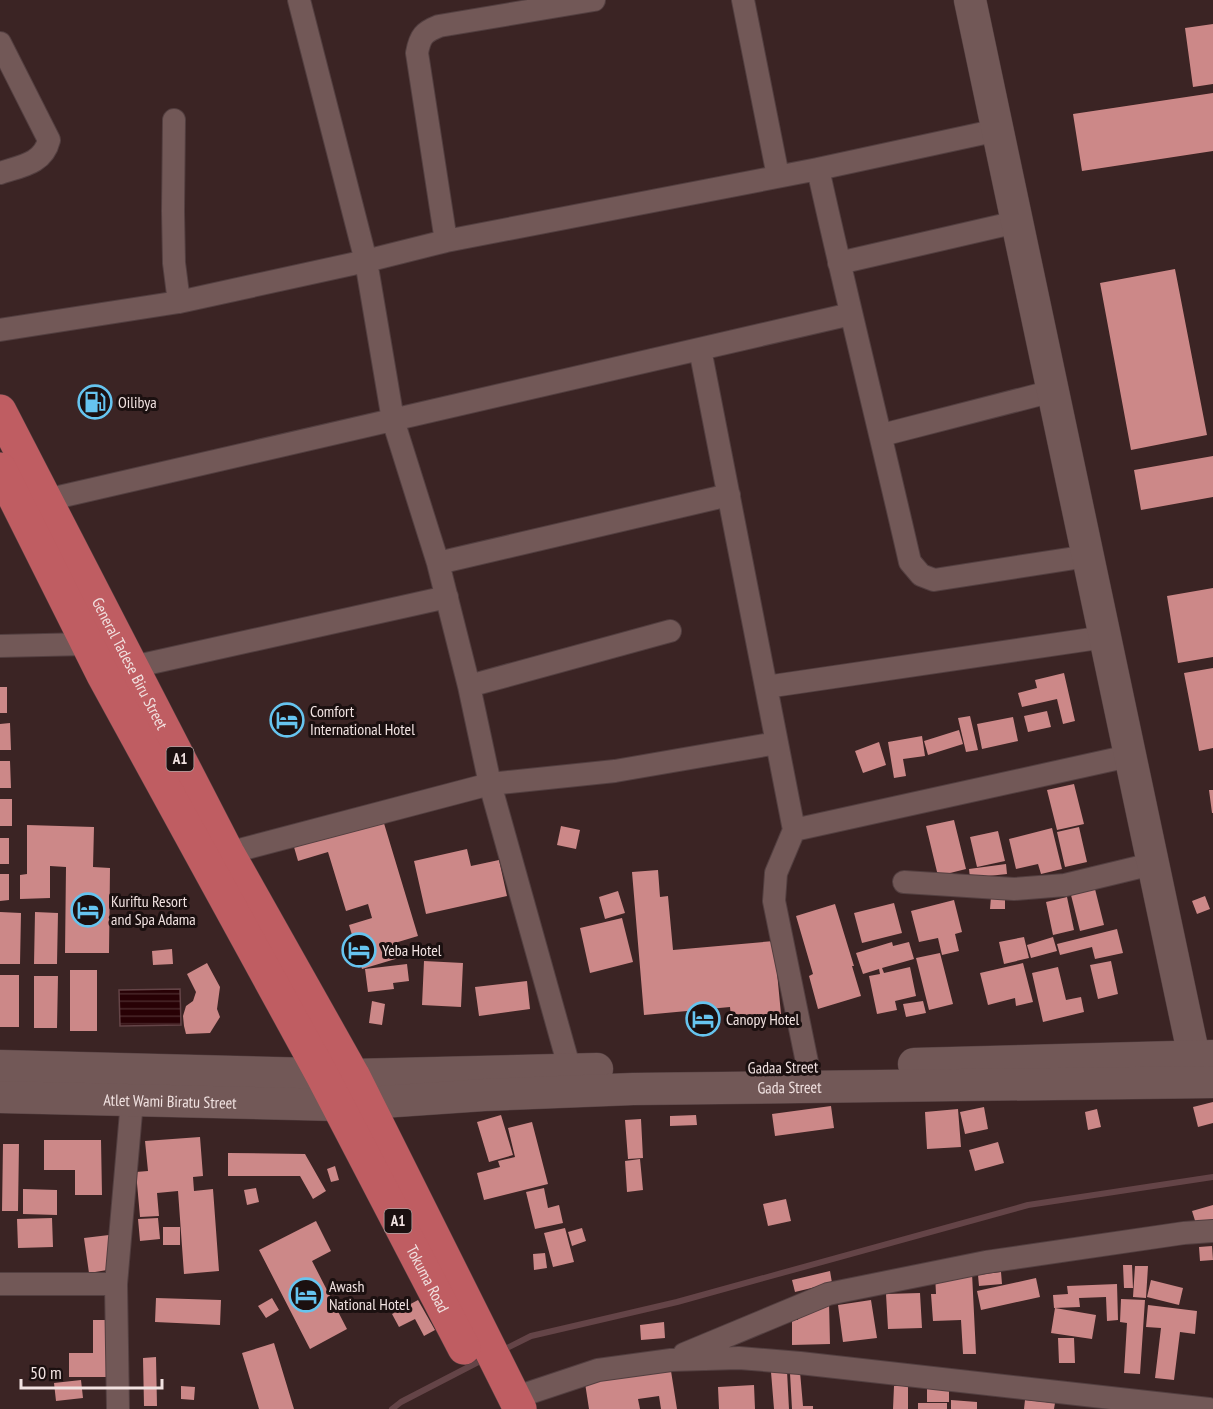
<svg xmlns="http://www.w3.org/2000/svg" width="1213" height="1409" font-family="'PT Sans Narrow',sans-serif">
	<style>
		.water { fill: url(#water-rules); stroke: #644447; stroke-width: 1.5 }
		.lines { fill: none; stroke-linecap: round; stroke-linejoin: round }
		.stream { stroke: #644447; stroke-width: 6 }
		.building { fill: #c88 }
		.street-casing { stroke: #533f40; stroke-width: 24 }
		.secondary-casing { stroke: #533f40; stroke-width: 33 }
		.primary-casing { stroke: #533f40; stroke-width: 34 }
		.street { stroke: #725857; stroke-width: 22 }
		.secondary { stroke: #725857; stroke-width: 32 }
		.primary { stroke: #bf5d62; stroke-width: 33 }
		.labels { text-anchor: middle; stroke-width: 6; stroke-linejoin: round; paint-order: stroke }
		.shield { fill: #1b1010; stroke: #b1a3a2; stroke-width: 1.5 }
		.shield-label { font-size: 15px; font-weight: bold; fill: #f1e2e1 }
		.poi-label { font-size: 16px; fill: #f1e2e1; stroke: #1b1010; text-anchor: start }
		.street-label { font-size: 16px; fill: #f1e2e1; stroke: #1b1010 }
	</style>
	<defs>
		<pattern id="water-rules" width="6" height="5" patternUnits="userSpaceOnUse" patternTransform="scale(1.5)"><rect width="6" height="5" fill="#280105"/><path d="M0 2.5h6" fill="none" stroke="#482629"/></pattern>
	</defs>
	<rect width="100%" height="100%" fill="#3b2424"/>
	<path class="water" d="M180,989l1,36 -61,1 -1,-36z"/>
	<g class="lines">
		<path class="stream" d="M501,1351l30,-15 146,-34 351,-97 185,-28
			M392,1409l9,-7 83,-43"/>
	</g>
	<path class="building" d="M1213,24v60l-20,3 -8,-59z
		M1213,93v58l-131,20 -9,-57z
		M1175,269l32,166 -76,15 -31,-167z
		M1213,456v41l-72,13 -7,-40z
		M1213,588v69l-35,6 -11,-67z
		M1213,668v80l-14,3 -15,-78z
		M1064,673l11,48 -12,3 -6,-25 -35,8 -4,-14 19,-5 -2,-8z
		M0,687h7v26h-7z
		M1047,711l4,16 -23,5 -4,-16z
		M970,716l8,34 -12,2 -8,-34z
		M1013,717l5,24 -36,8 -5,-25z
		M10,723l1,27h-11v-26z
		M959,730l4,14 -35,11 -4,-14z
		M922,736l3,20 -22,3 3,17 -12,2 -6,-36z
		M879,742l7,23 -23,8 -8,-22z
		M0,761h10l1,27h-11z
		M1074,784l10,40 -27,6 -10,-40z
		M1209,790h4v23h-1z
		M0,799h12v27h-12z
		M383,820l35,116 -20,6 4,15 -40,12 -13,-44 23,-7 -4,-14 -22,7 -18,-59 -30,9 -4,-14z
		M954,820l12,49 -28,7 -12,-50z
		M27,825l67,2 -1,40 17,1 -1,85h-44l1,-86 -16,-1v32l-30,1v-24l7,-1z
		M561,826l19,4 -4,19 -19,-4z
		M1079,827l8,35 -22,5 -8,-35z
		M1052,828l10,41 -21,5 -3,-10 -22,5 -7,-30z
		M998,831l7,30 -28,6 -7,-30z
		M0,838h9v26h-9z
		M467,849l4,17 28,-6 8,36 -81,18 -12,-53z
		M1006,864l1,10 -37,4 -1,-9z
		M658,870l2,27 8,-1 5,54 101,-9 7,73 -50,4 -1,-11 -86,8 -12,-143z
		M0,874h9v26l-9,1z
		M1094,885l10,40 -24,6 -10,-40z
		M618,891l7,22 -20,6 -6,-22z
		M1205,896l5,13 -13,5 -5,-13z
		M991,897h14v12h-15z
		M1067,897l7,33 -21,5 -7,-33z
		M954,900l8,32 -7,2 4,17 -17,4 -4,-17 -19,4 -8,-31z
		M894,903l8,30 -40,10 -8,-30z
		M835,904l19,62h-2l9,30 -43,13 -9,-33 4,-2 -17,-58z
		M0,912l21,1 -1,51h-20z
		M35,912l23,1 -1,51h-23z
		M622,918l11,44 -43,11 -10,-45z
		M1117,929l6,24 -28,6 -3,-12 -32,8 -3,-11z
		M1024,937l5,21 -25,6 -5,-22z
		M1053,937l4,14 -26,7 -4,-13z
		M892,942l1,4 16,-4 5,17 -32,9 2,5 26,-6 6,29 -21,5 2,9 -20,4 -8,-38 11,-2 -1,-5 -16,5 -7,-21z
		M172,949l1,15 -20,1 -1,-14z
		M940,953l13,51 -24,6 -13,-52z
		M424,961l39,2 -2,44 -39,-2z
		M1111,961l7,33 -20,5 -8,-34z
		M207,963l13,24 -3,22 3,8 -10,16 -24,1 -2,-8 -1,-10 3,-10 7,-5 3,-9 -9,-18z
		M1023,963l10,39 -17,4 -1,-8 -27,7 -8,-32z
		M407,964l2,17 -16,2 1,6 -26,3 -3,-23z
		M1058,967l8,33 15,-3 3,15 -41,10 -11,-49z
		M70,970h27v61h-27z
		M0,975h19v52h-19z
		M34,976h24l-1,52h-23z
		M527,981l3,28 -51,7 -4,-29z
		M372,1001l13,3 -3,21 -13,-2z
		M923,1001l3,12 -20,4 -3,-13z
		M1213,1102v21l-15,4 -5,-20z
		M831,1106l3,22 -59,8 -3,-22z
		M984,1107l4,22 -23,5 -5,-22z
		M958,1109l3,38 -34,2 -2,-37z
		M1097,1109l4,18 -13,3 -3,-18z
		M501,1115l12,40 -24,7 -12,-40z
		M696,1115l1,10 -27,1v-10z
		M641,1119l2,39 -15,1 -3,-39z
		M532,1122l16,62 -64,16 -7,-27 23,-6 -2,-6 17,-4 -7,-29z
		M200,1137l3,39 -10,1 1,14 19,-2 6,82 -35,3 -6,-83 -21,2 2,23 -19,1 -4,-45 12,-1 -3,-30z
		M44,1140h57l1,55h-27v-25h-31z
		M998,1142l6,21 -29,8 -6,-21z
		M3,1144h16l-1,67h-16z
		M228,1153l77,1 21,37 -13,8 -13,-23h-72z
		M640,1159l3,31 -16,2 -2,-31z
		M335,1166l4,14 -8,2 -4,-13z
		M256,1188l3,14 -12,3 -3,-15z
		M544,1188l4,20 11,-3 4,18 -28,6 -9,-37z
		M23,1189l34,1v25l-34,-1z
		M786,1199l5,22 -23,5 -5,-22z
		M1213,1205v18l-16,4 -5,-16z
		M52,1218l1,29 -35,1 -1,-29z
		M158,1218l2,21 -20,2 -2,-22z
		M316,1221l15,30 -19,10 35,68 -37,20 -51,-99z
		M163,1227h17v18h-17z
		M565,1228l9,34 -21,5 -9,-34z
		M582,1228l4,13 -14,5 -4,-14z
		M109,1235l4,34 -24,4 -5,-35z
		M1212,1246l1,14 -13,1 -1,-14z
		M545,1253l2,15 -13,2 -1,-16z
		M1123,1265h9l1,23h-9z
		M1135,1266h13l-2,32 -13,-1z
		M830,1271l2,12 -37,9 -3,-12z
		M1001,1272l1,12 -23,2 -1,-11z
		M972,1273l4,81h-13l-2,-34 -28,1 -2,-27h5l-1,-20z
		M1036,1278l4,19 -59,13 -4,-19z
		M1151,1280l32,8 -4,17 -32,-8z
		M1117,1284l1,36 -11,1 -1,-24 -27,1 1,9 -26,1 -1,-13 15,-1 -1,-8z
		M920,1293l2,35 -34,1 -2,-35z
		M156,1298l65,2 -1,25 -65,-3z
		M272,1298l7,12 -13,8 -8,-12z
		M1121,1299l24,1 -5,74 -16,-1 3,-50 -7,-1z
		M418,1300l17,30 -11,6 -9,-17 -16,8 -7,-13z
		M871,1300l6,38 -34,4 -5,-37z
		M797,1302h32l1,42 -38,1v-25h6z
		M1148,1305l49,6 -2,23 -15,-2 -6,48 -19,-2 6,-50 -15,-1z
		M1055,1308l41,7 -4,24 -41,-6z
		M93,1320h13v57h-37v-24h24z
		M664,1322l1,16 -24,2 -1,-15z
		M1058,1338h16l1,25h-16z
		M274,1343l20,66h-35l-17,-56z
		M156,1357l1,49h-13l-1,-48z
		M671,1371l6,38h-16l-2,-13 -21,3 2,10h-51l-4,-26z
		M787,1371l2,38h-15l-3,-37z
		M800,1372l3,34h10v3h-21l-2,-36z
		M81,1380l2,18 -27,3 -2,-18z
		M754,1385l1,24h-36l-1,-22z
		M181,1386l14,1 -1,13 -13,-1z
		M894,1386h14v23h-15z
		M927,1389h22v13h-22z
		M951,1400l26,2v7h-26z
		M1025,1400l30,3 -1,6h-30z
		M918,1403h29v6h-29z"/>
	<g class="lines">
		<g class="street-casing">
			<path id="street" d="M299,0l67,261 27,159 45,143 31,123 21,98 80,286
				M743,0l35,176
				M0,43l49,97c-6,24 -28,26 -49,33
				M174,120l-1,91 1,52 5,39
				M818,169c29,131 62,262 92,393l11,13 13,5 154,-24
				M446,241l-29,-188c3,-17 7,-21 22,-27l155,-26
				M839,263l178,-41
				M0,330l179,-28 187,-41 80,-20 372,-72 180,-39
				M700,349l94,481 -18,43 -2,28 34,166
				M882,435l171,-44
				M31,502l15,-2 805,-186
				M438,563l291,-68
				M0,646l88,-2
				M119,670l328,-73
				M469,686l201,-55
				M766,687l339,-50
				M794,830l335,-74
				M228,853l262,-69 125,-13 162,-28
				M904,882l110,7 51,-4 87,-21
				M0,1284h116
				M684,1354l144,-60 158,-32 198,-29 29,-2
				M514,1398l84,-28 73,-10 68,-2 61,5 409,46
				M118,1409l-2,-125 16,-183"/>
		</g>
		<g class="secondary-casing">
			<g id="secondary">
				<path d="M970,0c76,359 151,718 228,1076"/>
				<path d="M914,1064l299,-8"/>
				<path d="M0,1066l353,9 244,-6"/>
				<path id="s1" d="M0,1097l338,8 146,-10 149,-6 580,-7"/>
			</g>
		</g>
		<g class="primary-casing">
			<g id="primary">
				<path id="s2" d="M0,411l228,442 125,222 167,334"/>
				<path id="s3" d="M0,469l103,206 219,400 142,273"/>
			</g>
		</g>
		<use href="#street" class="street"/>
		<use href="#secondary" class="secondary"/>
		<use href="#primary" class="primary"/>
	</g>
	<defs>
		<g id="fuel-ring" transform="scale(1.725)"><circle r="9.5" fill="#1b1010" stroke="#66c4ef" stroke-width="1.5"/><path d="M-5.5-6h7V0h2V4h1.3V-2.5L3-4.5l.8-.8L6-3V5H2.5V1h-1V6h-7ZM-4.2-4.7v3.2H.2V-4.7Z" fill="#66c4ef"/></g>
		<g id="hotel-ring" transform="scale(1.725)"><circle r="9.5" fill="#1b1010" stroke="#66c4ef" stroke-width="1.5"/><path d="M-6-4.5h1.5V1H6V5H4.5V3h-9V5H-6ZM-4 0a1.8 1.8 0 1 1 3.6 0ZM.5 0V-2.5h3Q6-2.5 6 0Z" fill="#66c4ef"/></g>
	</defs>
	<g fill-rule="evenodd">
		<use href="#fuel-ring" x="95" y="402"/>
		<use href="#hotel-ring" x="287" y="720"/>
		<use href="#hotel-ring" x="88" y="910"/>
		<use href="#hotel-ring" x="359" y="950"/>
		<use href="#hotel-ring" x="703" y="1019"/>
		<use href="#hotel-ring" x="306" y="1295"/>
	</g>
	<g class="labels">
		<g class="shield">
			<rect x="166.5" y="747" width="27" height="24" rx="4.5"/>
			<rect x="384.5" y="1209" width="27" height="24" rx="4.5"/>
		</g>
		<g class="shield-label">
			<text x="180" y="764">A1</text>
			<text x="398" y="1226">A1</text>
		</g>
		<g class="poi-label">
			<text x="118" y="408">Oilibya</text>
			<text x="310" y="717">Comfort<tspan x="310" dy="18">International Hotel</tspan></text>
			<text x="111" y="907">Kuriftu Resort<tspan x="111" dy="18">and Spa Adama</tspan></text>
			<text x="382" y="956">Yeba Hotel</text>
			<text x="726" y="1025">Canopy Hotel</text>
			<text x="329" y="1292">Awash<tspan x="329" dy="18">National Hotel</tspan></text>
		</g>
		<g class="street-label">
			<text dy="6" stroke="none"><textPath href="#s2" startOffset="284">General Tadese Biru Street</textPath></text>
			<text transform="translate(783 1067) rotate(-1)" y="6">Gadaa Street</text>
			<text dy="6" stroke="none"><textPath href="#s1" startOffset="790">Gada Street</textPath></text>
			<text dy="6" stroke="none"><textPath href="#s1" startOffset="170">Atlet Wami Biratu Street</textPath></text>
			<text dy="6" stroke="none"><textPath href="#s3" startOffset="916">Tokuma Road</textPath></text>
		</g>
	</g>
	<path d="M21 1379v9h141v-9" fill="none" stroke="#f1e2e1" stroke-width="3"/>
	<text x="30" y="1379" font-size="18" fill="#f1e2e1" stroke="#1b1010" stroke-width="4.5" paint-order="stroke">50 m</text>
</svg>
